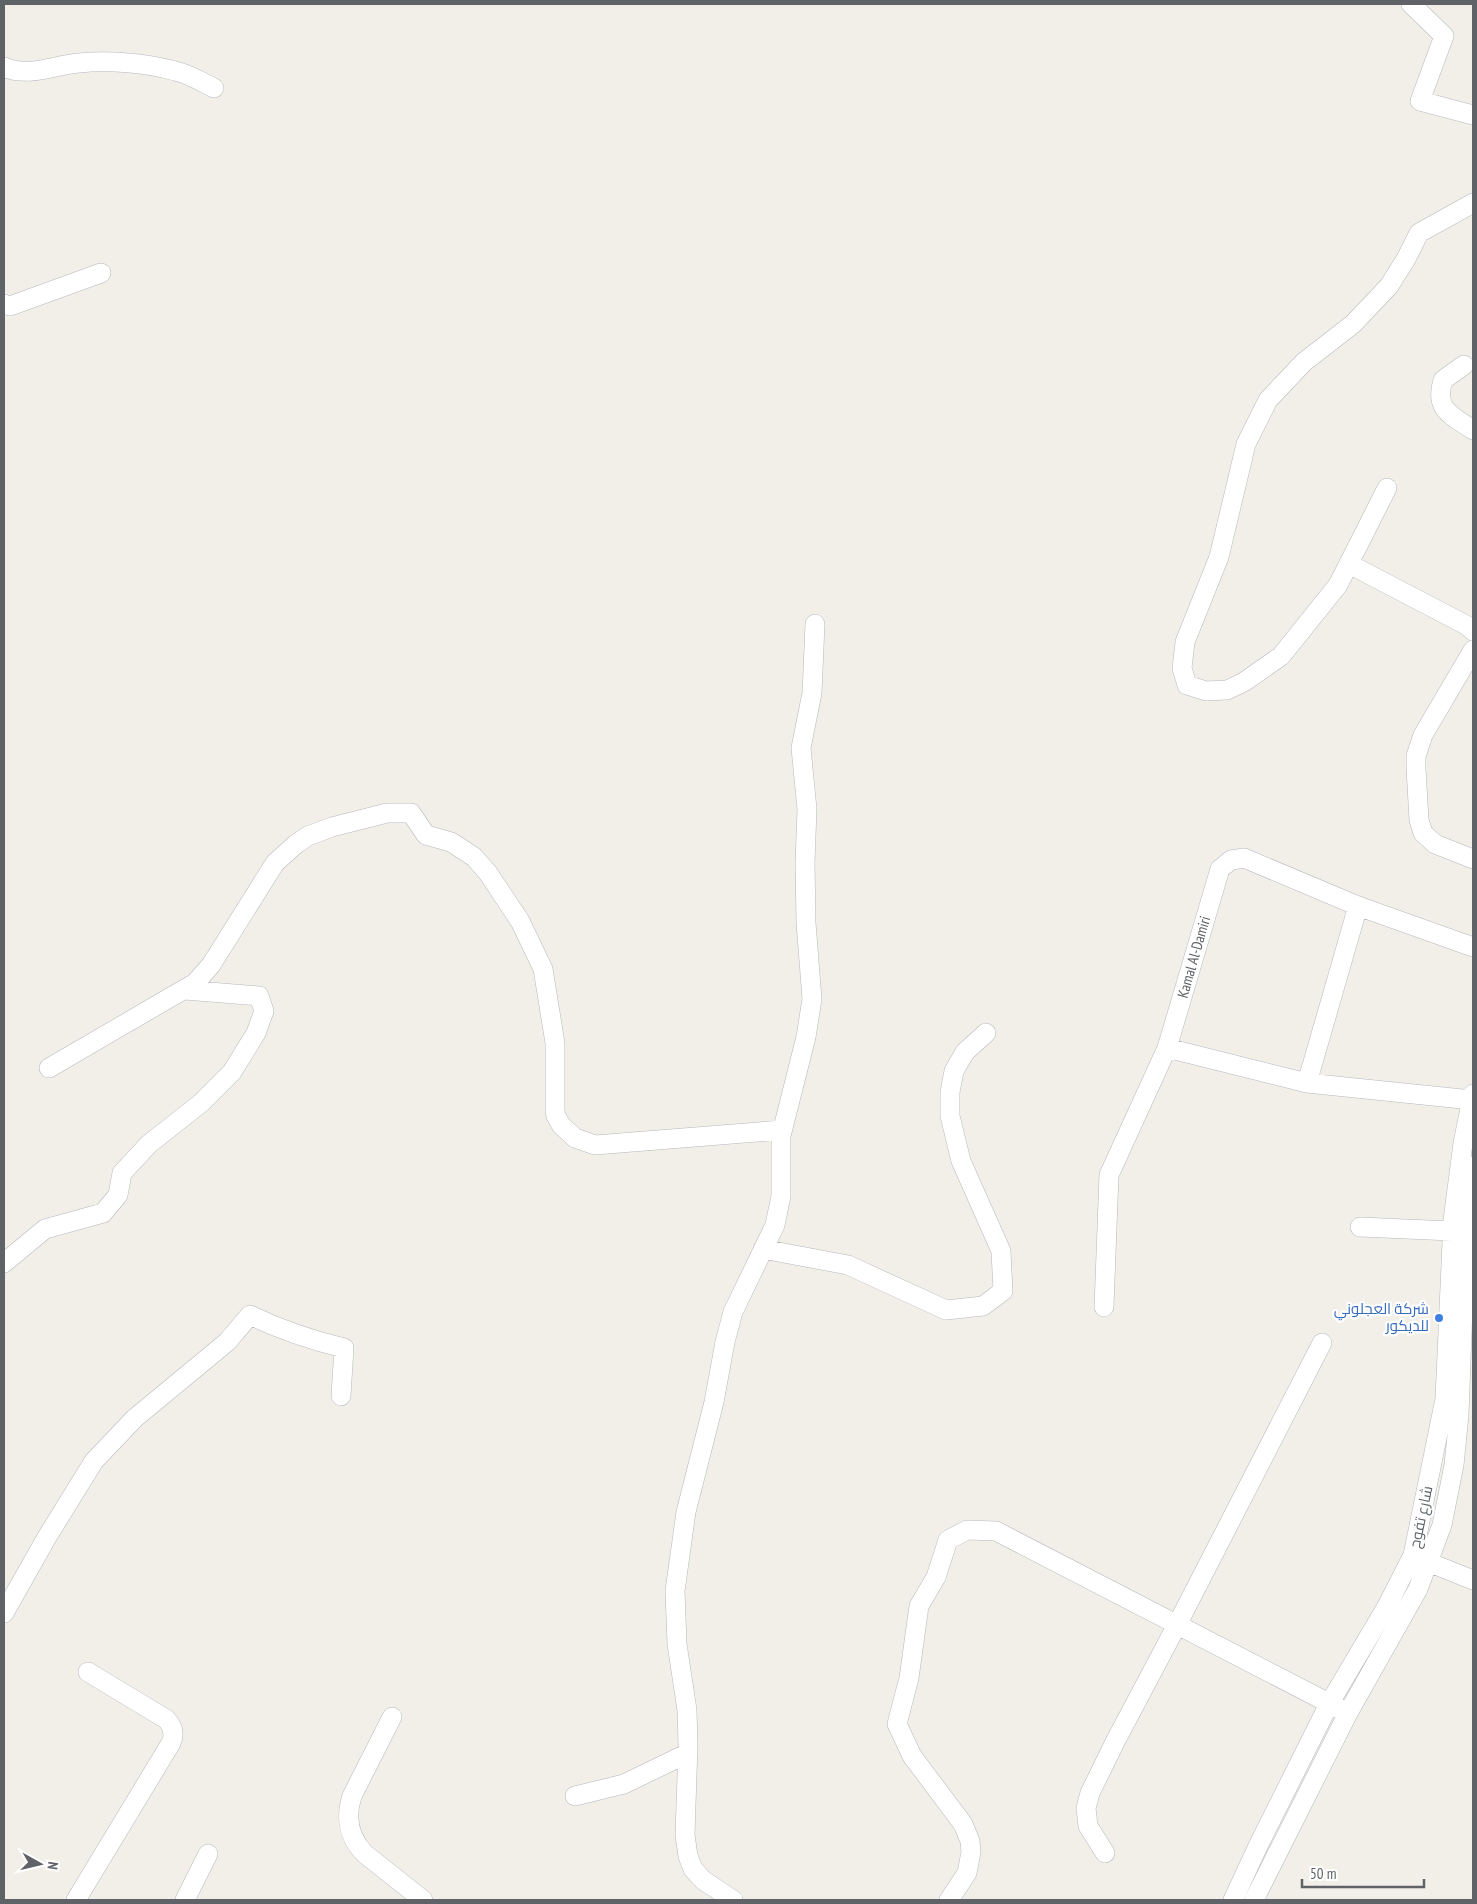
<svg xmlns="http://www.w3.org/2000/svg" width="1477" height="1904" font-family="'PT Sans Narrow',Cairo,sans-serif">
	<style>
		.lines { fill: none; stroke-linecap: round; stroke-linejoin: round }
		.minor-casing { stroke: #b5b8bc; stroke-width: 20 }
		.minor { stroke: #fff; stroke-width: 19 }
		.shop-dot { fill: #3f7fe0; stroke: #fff; stroke-width: 2 }
		.labels { text-anchor: middle; stroke-width: 4.5; stroke-linejoin: round; paint-order: stroke }
		.street-label { font-size: 15px; fill: #5f6368; stroke: #fff }
		.shop-label { font-size: 15px; fill: #366cbe; stroke: #fff; text-anchor: end }
	</style>
	<rect width="100%" height="100%" fill="#f1efe8"/>
	<g class="lines">
		<g class="minor-casing">
			<path id="minor" d="M1411,4l33,32 -24,65 53,14
				M4,67c25,11 49,-2 75,-4 30,-3 68,0 96,8 14,3 27,11 39,17
				M4,304l6,2 91,-33
				M1464,365l-21,15c-9,30 8,35 30,50
				M1387,488l-49,97 -57,71 -37,26 -17,8 -21,1 -19,-6 -5,-17 3,-26 34,-85 27,-113 22,-44 36,-38 49,-38 36,-38 17,-27 13,-26 54,-30
				M1349,564l117,61 7,6
				M1473,650l-50,85 -7,21v12l3,52 4,13 12,11 38,15
				M1167,1048l140,35 165,17
				M49,1068l146,-85 16,-18 64,-102 21,-19 12,-8 24,-9 55,-14h24l15,22 25,7 23,15 14,16 32,48 23,48 12,74v68l1,5 5,9 14,13 20,7 187,-15
				M1307,1083l51,-177
				M1360,1227l92,4
				M763,1249l85,16 98,45 37,-4 20,-15 -2,-40 -40,-90 -11,-45v-24l4,-21 11,-19 21,-19
				M4,1263l41,-34 58,-16 15,-18 4,-22 27,-29 52,-41 31,-31 24,-39 8,-22 -5,-15 -74,-6
				M1104,1307l5,-132 58,-127 53,-179 11,-9 13,-2 114,48 115,41
				M1428,1562l45,18
				M4,1613l43,-76 47,-76 41,-43 92,-76 23,-27c31,15 61,25 94,33l-3,48
				M392,1717l-40,79c-7,22 -3,42 13,58l58,46
				M575,1796l49,-12 64,-31
				M1105,1853l-17,-27 -2,-18 4,-15 26,-53 62,-117 144,-280
				M76,1900l95,-157c4,-9 2,-17 -5,-24l-78,-47
				M185,1900l23,-46
				M733,1900l-30,-20 -10,-11 -5,-13 -3,-21 3,-90 -1,-35 -10,-66 -2,-53 11,-79 28,-110 11,-60 8,-30 42,-87 6,-29v-60l25,-99 6,-38 -6,-76 -1,-60 2,-54 -6,-61 11,-55 3,-69
				M949,1900l18,-27 4,-21 -1,-11 -7,-17 -51,-68 -15,-32 12,-46 10,-72 17,-29 12,-37 19,-10 29,1 352,182
				M1233,1900l26,-56 70,-140 58,-98 26,-51 32,-156 8,-179 10,-77 10,-49
				M1254,1900l94,-187 70,-124 24,-64 12,-60 5,-50 7,-189 7,-60"/>
		</g>
		<use href="#minor" class="minor"/>
	</g>
	<circle class="shop-dot" cx="1439" cy="1318" r="5"/>
	<g class="labels">
		<g class="street-label">
			<text transform="translate(1194 957) rotate(-74)" y="5">Kamal Al-Damiri</text>
			<text transform="translate(1421 1517) rotate(-78)" y="5">شارع تفوح</text>
		</g>
		<g class="shop-label">
			<text x="1429" y="1314">شركة العجلوني<tspan x="1429" dy="17">للديكور</tspan></text>
		</g>
	</g>
	<rect width="1477" height="1904" fill="none" stroke="#5f6368" stroke-width="10"/>
	<g transform="translate(40 1864) rotate(98)" stroke="#ffffff" stroke-width="4" paint-order="stroke">
	<path d="M0-4L9 19L0 12L-9 19Z" fill="#5f6368"/>
	<text y="-8" font-size="14" font-weight="bold" text-anchor="middle" fill="#5f6368">N</text>
	</g>
	<path d="M1302 1879v8h122v-8" fill="none" stroke="#5f6368" stroke-width="2.5"/>
	<text x="1310" y="1879" font-size="15" fill="#5f6368" stroke="#ffffff" stroke-width="4" paint-order="stroke">50 m</text>
</svg>
